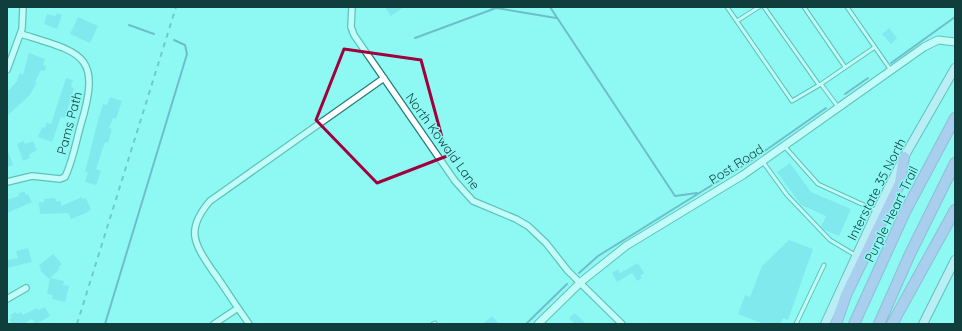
<svg xmlns="http://www.w3.org/2000/svg" width="962" height="331" font-family="Quicksand,sans-serif">
	<style>
		.lines { fill: none; stroke-linecap: round; stroke-linejoin: round }
		.stream { stroke: #47779a; stroke-width: 2 }
		.building { fill: #6ed5e8 }
		.service-casing { stroke: #277d79; stroke-width: 5 }
		.minor-casing { stroke: #277d79; stroke-width: 8 }
		.tertiary-casing { stroke: #277d79; stroke-width: 9 }
		.secondary-casing { stroke: #277d79; stroke-width: 10 }
		.motorway-casing { stroke: #8879ac; stroke-width: 12 }
		.service { stroke: #fff; stroke-width: 3 }
		.minor { stroke: #fff; stroke-width: 5.5 }
		.tertiary { stroke: #fff; stroke-width: 7 }
		.secondary { stroke: #efe0f8; stroke-width: 8 }
		.motorway { stroke: #c999e9; stroke-width: 10 }
		.rail { stroke: #499390; stroke-width: 2; stroke-dasharray: 5 5; stroke-linecap: butt }
		.marked { fill: none; stroke: #a0013c; stroke-width: 3; stroke-linejoin: round }
		.labels { text-anchor: middle; stroke-width: 3; stroke-linejoin: round; paint-order: stroke }
		.street-label { font-size: 13px; fill: #0f3e3c; stroke: #8ef9f3 }
	</style>
	<rect width="100%" height="100%" fill="#8ef9f3"/>
	<g class="lines">
		<path class="stream" d="M490,7l66,11
			M550,7l125,189 22,-3
			M129,25l25,9
			M415,38l81,-30
			M891,63l64,-46
			M845,94l23,-16
			M579,273l19,-17 151,-94 77,-54
			M105,324l82,-270 -2,-9 -11,-5
			M526,324l41,-40"/>
	</g>
	<path class="building" d="M385,7h19l-13,9z
		M57,13l5,2 -5,14 -13,-5 3,-10 9,2z
		M78,17l20,9 -8,17 -20,-9z
		M889,28l8,10 -6,6 -9,-10z
		M29,53l16,6 -2,6 3,1 -1,5 -4,-1 -6,12 2,1 -8,13 -22,20v-24l11,-12h-1l3,-7 3,2z
		M66,78l7,2 -2,7 3,1 -9,30 -4,-1 -9,25 -14,-5 4,-10 3,1 2,-6 4,2z
		M110,97l12,4 -6,18 -3,-1 -4,10 3,1 -4,14 -3,-1 -9,27 5,2 -5,14 -11,-3 3,-10h-3l12,-48 6,-20 4,1z
		M23,141l2,3 8,-3 4,9 -8,5 1,3 -7,3 -6,-17z
		M7,149l6,16 -6,2z
		M790,163l21,29 40,17 -12,27 -14,-6 -4,-3 5,-11 -25,-11 -24,-33z
		M24,191l2,4 2,-1 4,8 -25,11v-13l12,-4 -1,-2z
		M82,197v2l4,-1 5,12 -5,3 -15,6 -3,-6 -28,1 -1,-12h5v-3l11,-1 1,3h5v5z
		M789,240l24,9 -25,71 -5,-2 -3,6h-16l-26,-10 7,-19 5,2 12,-31z
		M28,248l4,14 -25,6v-8l11,-2 -2,-7z
		M53,254l9,10 -4,4 2,1 -11,10 -9,-9 1,-2 -2,-3z
		M638,263l6,10 -4,3 2,2 -5,3 -5,-8 -15,9 -5,-9 6,-4 2,4z
		M50,278l14,3 -1,4 6,1 -4,16 -13,-3 1,-4 -6,-1z
		M45,307l5,9 -14,8 -4,-5 -9,5h-11l-3,-5 3,-1 -2,-3 6,-3 1,2 4,-2 2,3 14,-7 1,2z
		M575,313l11,11h-11l-6,-6z
		M492,316l7,8h-16z"/>
	<g class="lines">
		<g class="service-casing">
			<path id="service" d="M727,7l65,94 29,-17 17,23
				M764,7l55,78
				M804,7l41,60
				M847,7l43,62
				M737,21l22,-14
				M821,84l54,-37
				M785,147l33,37 59,27
				M763,162l24,33 43,45 25,15
				M433,324l2,-1
				M796,324l28,-59"/>
		</g>
		<g class="minor-casing">
			<path id="minor" d="M352,7l-1,20 3,8 101,146 18,20 43,18 12,7 18,17 22,28 54,53
				M7,70l15,-41 1,-22
				M7,182l25,-6 28,3 5,-2c8,-16 11,-36 16,-53 21,-70 1,-71 -60,-90
				M7,299l19,-11
				M238,308c-9,-13 -17,-26 -26,-38 -19,-28 -26,-41 -2,-69l174,-123
				M214,324l24,-16 11,16"/>
		</g>
		<g class="tertiary-casing">
			<path id="tertiary" d="M538,324l44,-43 44,-35 117,-71 181,-128 14,-7 17,2"/>
		</g>
		<g class="secondary-casing">
			<path id="secondary" d="M825,324l52,-113 27,-54 51,-89
				M923,324l32,-64"/>
		</g>
		<g class="motorway-casing">
			<path id="motorway" d="M836,324l10,-29 54,-112 4,-26
				M854,324l51,-112 50,-94
				M879,324l31,-70 45,-91
				M892,324l63,-114"/>
		</g>
		<use href="#service" class="service"/>
		<use href="#minor" class="minor"/>
		<use href="#tertiary" class="tertiary"/>
		<use href="#secondary" class="secondary"/>
		<use href="#motorway" class="motorway"/>
		<path class="rail" d="M77,324l99,-317"/>
	</g>
	<path d="M0 0H962V331H0ZM344,49l77,11 26,96 -70,27 -61,-63z" fill="#8ef9f3" fill-opacity=".55" fill-rule="evenodd"/>
	<path class="marked" d="M344,49l77,11 26,96 -70,27 -61,-63z"/>
	<g class="labels">
		<g class="street-label">
			<text transform="translate(69 123) rotate(-75)" y="5">Pams Path</text>
			<text transform="translate(443 141) rotate(54)" y="5">North Kowald Lane</text>
			<text transform="translate(736 164) rotate(-33)" y="5">Post Road</text>
			<text transform="translate(876 189) rotate(-63)" y="5">Interstate 35 North</text>
			<text transform="translate(891 214) rotate(-64)" y="5">Purple Heart Trail</text>
		</g>
	</g>
	<rect width="962" height="331" fill="none" stroke="#0f3e3c" stroke-width="16"/>
</svg>
